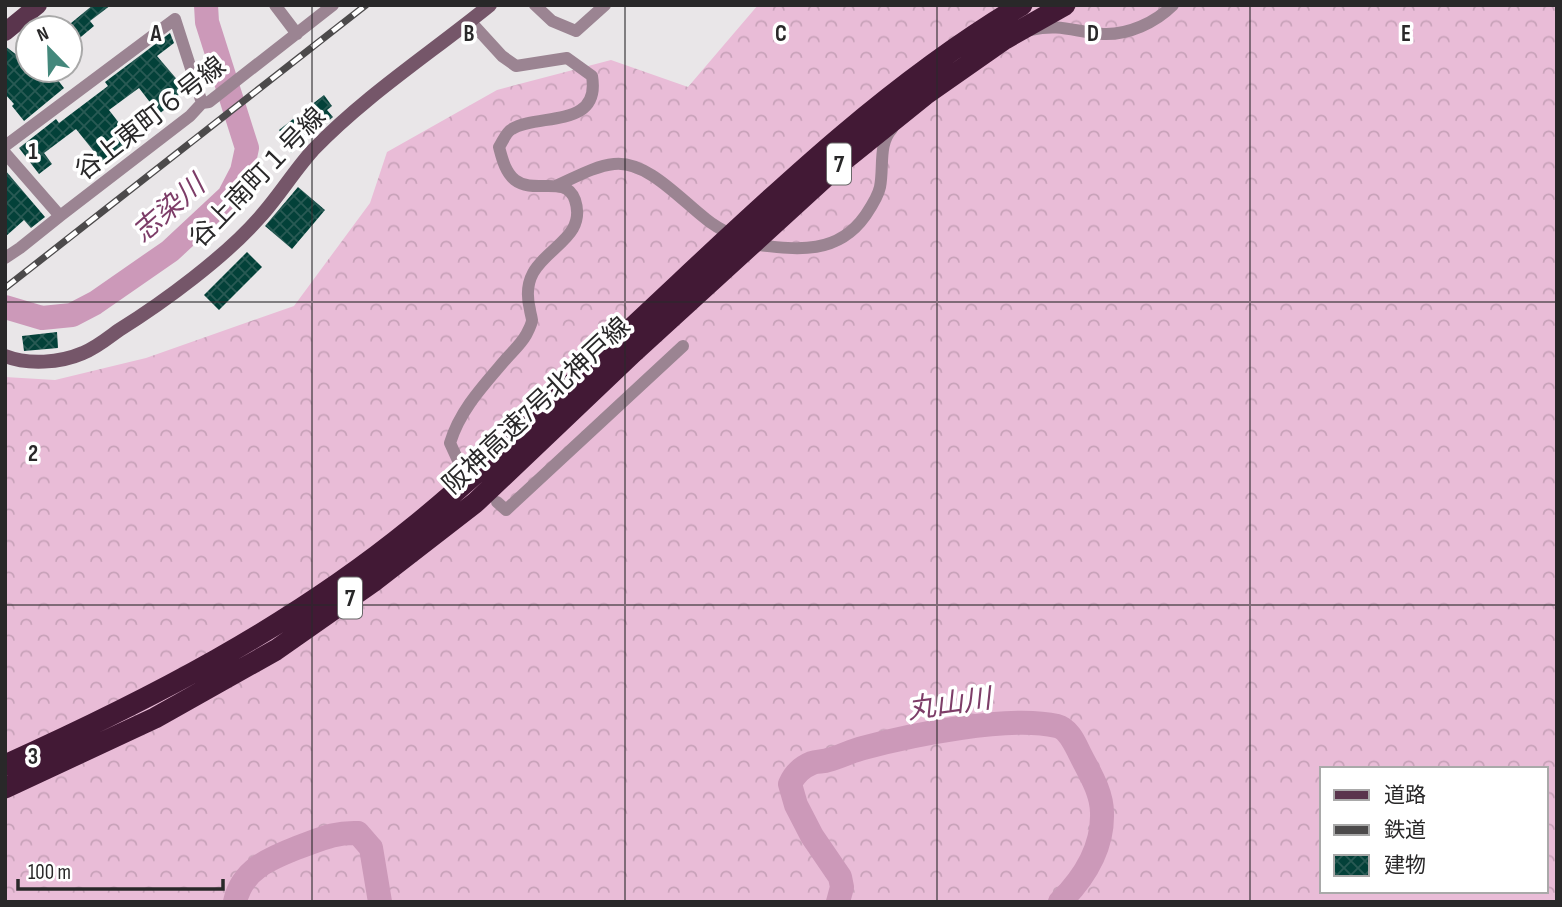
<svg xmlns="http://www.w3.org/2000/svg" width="1562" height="907" font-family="'Sofia Sans Condensed','Noto Sans JP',sans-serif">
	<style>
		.forest { fill: url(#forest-crowns); fill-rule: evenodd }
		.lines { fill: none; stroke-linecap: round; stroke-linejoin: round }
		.river { stroke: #cc99b9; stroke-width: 24 }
		.building { fill: url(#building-cross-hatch) }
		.street { stroke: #9b8492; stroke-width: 12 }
		.secondary { stroke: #755669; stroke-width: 14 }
		.primary { stroke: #5a354d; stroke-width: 18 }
		.highway { stroke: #421935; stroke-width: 21 }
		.rail-casing { stroke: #4c4a4b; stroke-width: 7 }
		.rail { stroke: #fff; stroke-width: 4.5; stroke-dasharray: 13; stroke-linecap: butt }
		.highway-bridge { stroke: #421935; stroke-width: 21 }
		.grid { fill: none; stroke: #292829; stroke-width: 2; stroke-opacity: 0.55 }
		.labels { text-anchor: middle; stroke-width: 7; stroke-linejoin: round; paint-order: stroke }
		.shield { fill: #fff; stroke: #696869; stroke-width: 2 }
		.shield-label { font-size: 24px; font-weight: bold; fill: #292829 }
		.street-label { font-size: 26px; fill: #292829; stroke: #fff }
		.water-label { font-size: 28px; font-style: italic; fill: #7d3d68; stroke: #fff }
		.grid-label { font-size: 23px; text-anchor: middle; font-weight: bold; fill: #292829; stroke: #fff; stroke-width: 7; stroke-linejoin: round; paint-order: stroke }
	</style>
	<defs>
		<pattern id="forest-crowns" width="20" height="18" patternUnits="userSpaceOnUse" patternTransform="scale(1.75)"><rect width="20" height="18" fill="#e9bcd7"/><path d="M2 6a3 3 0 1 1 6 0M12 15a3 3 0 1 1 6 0" fill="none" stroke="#c8a2b9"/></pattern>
		<pattern id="building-cross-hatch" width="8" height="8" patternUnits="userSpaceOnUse" patternTransform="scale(1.75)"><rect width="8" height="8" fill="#034139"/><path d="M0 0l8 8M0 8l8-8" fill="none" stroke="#295a54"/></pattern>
	</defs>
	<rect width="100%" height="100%" fill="#e9e6e8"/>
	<path class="forest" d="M758,5h799v897h-1552v-525l50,3 91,-22 148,-52 76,-103 17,-51 110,-62 114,-30 77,27zM1322,769h224v122h-224z"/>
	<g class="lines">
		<path class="river" d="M5,307l37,11 30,-3 23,-12 75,-52 59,-55 13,-25 5,-23 -40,-126 -1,-17
			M235,902c7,-33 36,-44 64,-55 22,-8 36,-15 59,-14l13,15 9,54
			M838,902l4,-15 -2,-10 -28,-41 -16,-31 -6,-21c4,-9 12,-17 22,-21 5,-2 11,-1 16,-3 12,-3 23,-9 35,-12 48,-13 146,-33 194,-22 12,3 18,18 23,28 9,18 22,38 22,59 1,35 -18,65 -42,89"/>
	</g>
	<path class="building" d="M93,5h18l-21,16 4,5 -24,20v-18h-5z
		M170,33l4,10 -17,13 29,34 -9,6 2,2 -20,16 -20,-26 -30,22 24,31 -29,23 -28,-35 -32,24 8,11 -13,10 -20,-26 37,-29 3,4 49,-37 -3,-4z
		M5,46l17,13 6,11 9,8 8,-7 4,5 4,-2 11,14 -40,33 -12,-15 2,-2 -9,-10z
		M324,95l8,11 -5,4 6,7 -42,36 -13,-17 3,-3 -2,-3z
		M5,170l40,47 -14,11 -7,-8 -19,17z
		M298,187l27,23 -33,39 -27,-23z
		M247,252l15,15 -43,43 -15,-15z
		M57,332l1,16 -34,3 -2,-15z"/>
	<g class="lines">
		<path class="street" d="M275,5l22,29
			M535,5l17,16 24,10 29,-26
			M1031,30c29,-7 44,2 72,4 25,1 52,-11 70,-29
			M5,146l170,-127 27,84
			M5,153l55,63 130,-100 12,-13 7,-1 124,-97
			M558,185c18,-8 37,-19 56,-21 33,-4 68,37 92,55 8,7 18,12 28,17
			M750,244c43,5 86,13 115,-28 6,-9 13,-19 15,-29 4,-20 -2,-43 12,-58
			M5,258l15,-10 40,-32
			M461,467l-11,-24c10,-33 33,-57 56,-84 6,-7 15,-15 20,-24 2,-4 6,-11 6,-15 0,-1 -2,-9 -2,-10 -3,-12 -3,-26 3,-37 14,-26 54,-37 42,-73 -9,-26 -41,-5 -60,-20 -10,-8 -13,-22 -16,-33 4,-6 7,-15 13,-18 27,-16 89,0 80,-53l-25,-18 -51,8 -14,-10 -32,-35
			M497,502l9,8 177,-164"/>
		<path class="secondary" d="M5,356c23,9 55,7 78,-3 13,-5 25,-15 36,-23 45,-28 106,-73 141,-113 19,-21 34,-46 53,-67 53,-55 118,-97 177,-145"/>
		<path class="primary" d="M5,32l33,-27"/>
		<path class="highway" d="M5,765c144,-65 284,-137 407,-237 74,-60 142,-128 212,-193
			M5,788l150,-70 121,-68 97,-68 102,-79 160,-152"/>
		<g class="rail-casing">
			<path id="rail" d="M5,288l361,-283"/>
		</g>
		<use href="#rail" class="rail"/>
		<path class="highway-bridge" d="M624,335c125,-116 251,-243 398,-330
			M635,351l208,-190 82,-66 80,-56 60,-34"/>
	</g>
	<path class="grid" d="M312,5v897M625,5v897M937,5v897M1250,5v897M5,302h1552M5,605h1552"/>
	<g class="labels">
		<g class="shield">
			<rect x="827" y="143.5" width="24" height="41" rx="5"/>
			<rect x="338" y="577.5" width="24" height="41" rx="5"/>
		</g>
		<g class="shield-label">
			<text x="839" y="172">7</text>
			<text x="350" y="606">7</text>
		</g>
		<g class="street-label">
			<text transform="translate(150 118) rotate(-38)" y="9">谷上東町６号線</text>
			<text transform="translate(257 177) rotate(-46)" y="9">谷上南町１号線</text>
			<text transform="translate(536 405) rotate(-43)" y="9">阪神高速7号北神戸線</text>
		</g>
		<g class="water-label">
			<text transform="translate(168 208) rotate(-41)" y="10">志染川</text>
			<text transform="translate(949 703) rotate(-8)" y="10">丸山川</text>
		</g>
	</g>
	<g class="grid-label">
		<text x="156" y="41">A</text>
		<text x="469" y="41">B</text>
		<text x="781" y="41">C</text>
		<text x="1093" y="41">D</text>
		<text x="1406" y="41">E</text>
		<text x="33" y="159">1</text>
		<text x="33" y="461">2</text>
		<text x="33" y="764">3</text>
	</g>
	<rect width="1562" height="907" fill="none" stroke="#292829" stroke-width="14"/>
	<rect x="1320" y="767" width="228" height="126" fill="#ffffff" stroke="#a9a9a9" stroke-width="2"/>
	<rect x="1334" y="790" width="35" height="10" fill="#5a354d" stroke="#a9a9a9" stroke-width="2"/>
	<text x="1384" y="802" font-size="21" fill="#292829">道路</text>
	<rect x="1334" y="825" width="35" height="10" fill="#4c4a4b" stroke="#a9a9a9" stroke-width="2"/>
	<text x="1384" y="837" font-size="21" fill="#292829">鉄道</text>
	<rect x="1334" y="855" width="35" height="21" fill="url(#building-cross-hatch)" stroke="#a9a9a9" stroke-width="2"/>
	<text x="1384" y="872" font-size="21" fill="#292829">建物</text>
	<g transform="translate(49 49) rotate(337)"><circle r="33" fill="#ffffff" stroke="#a9a9a9" stroke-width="2"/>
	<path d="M0-5L12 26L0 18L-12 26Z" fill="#44887c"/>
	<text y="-10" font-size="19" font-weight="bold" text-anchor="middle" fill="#292829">N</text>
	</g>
	<path d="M18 879v10h205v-10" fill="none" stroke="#292829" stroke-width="3.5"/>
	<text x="28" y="879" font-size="21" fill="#292829" stroke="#ffffff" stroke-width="5" paint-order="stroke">100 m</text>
</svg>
